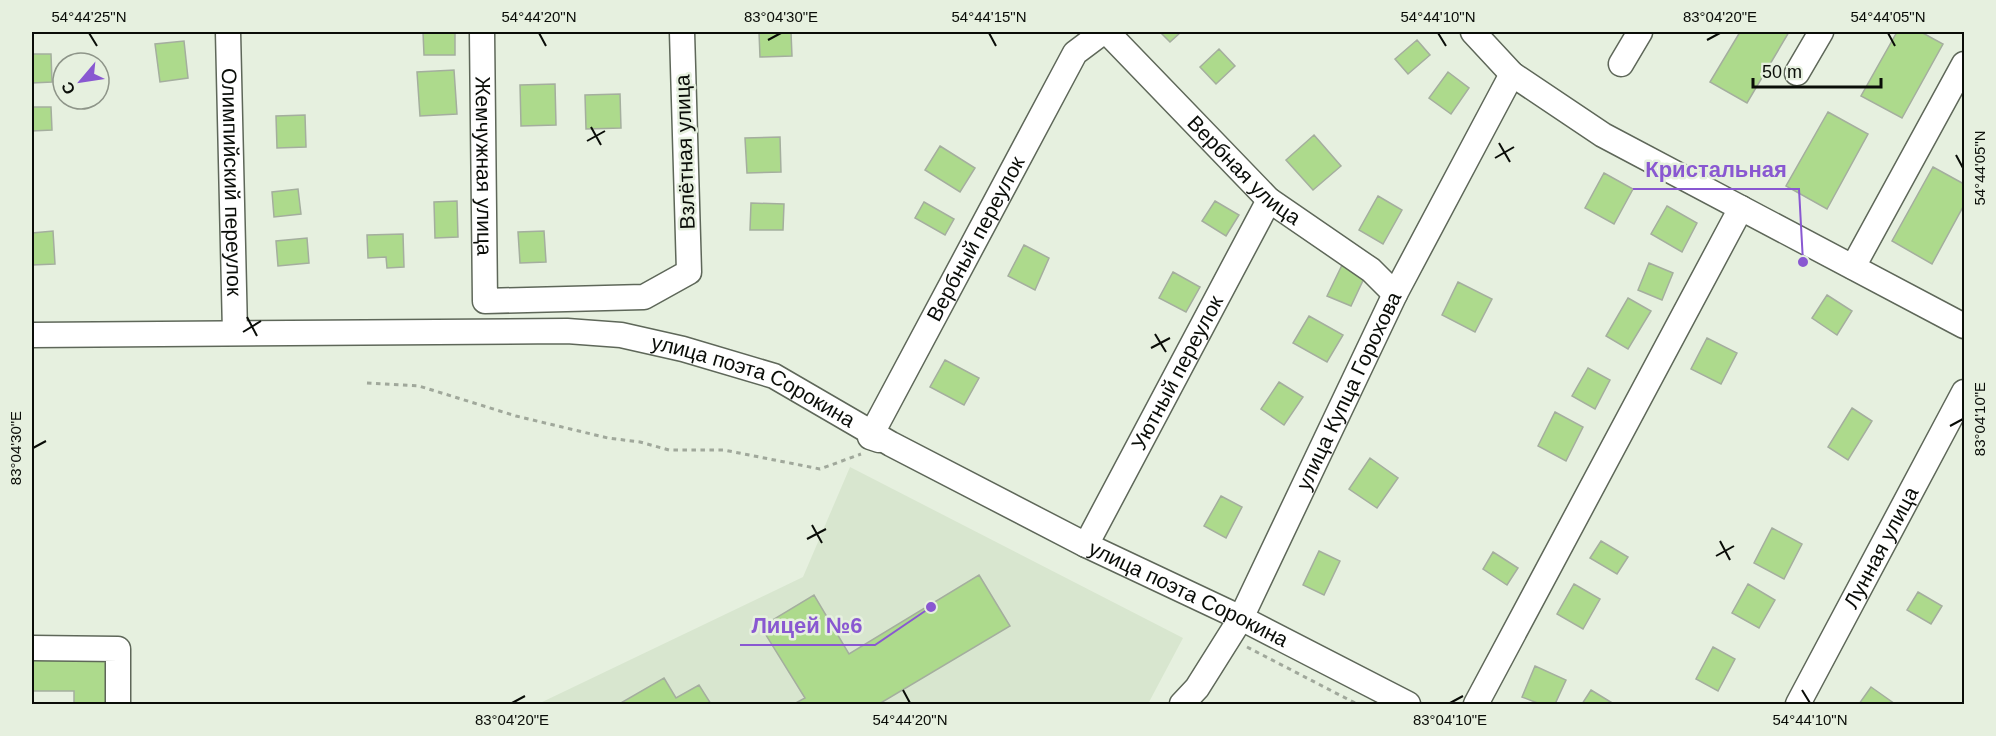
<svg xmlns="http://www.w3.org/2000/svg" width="1996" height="736" font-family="Arial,sans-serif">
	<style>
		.built { fill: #d8e6cf }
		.building { fill: #adda8c; stroke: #a4ae9e; stroke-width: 1.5 }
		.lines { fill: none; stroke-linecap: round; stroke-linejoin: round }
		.minor-casing { stroke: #5e6759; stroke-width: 27 }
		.path { stroke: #a0a89b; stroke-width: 3; stroke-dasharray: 4.5 4.5; stroke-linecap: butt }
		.minor { stroke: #fff; stroke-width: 24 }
		.ticks { fill: none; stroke: #0a0d08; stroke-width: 2 }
		.labels { text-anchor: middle; stroke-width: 5; stroke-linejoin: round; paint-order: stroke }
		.street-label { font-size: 21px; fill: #0a0d08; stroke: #e6f0df }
		.leader { fill: none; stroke: #8958d1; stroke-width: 2 }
		.callout-dot { fill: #8958d1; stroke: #e6f0df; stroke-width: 2 }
		.callout-label { font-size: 22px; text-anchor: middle; font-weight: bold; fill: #8958d1; stroke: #e6f0df; stroke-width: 5; stroke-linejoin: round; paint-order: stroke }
		.neatline { fill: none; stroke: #0a0d08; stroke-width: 2 }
		.ticks-label { font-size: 15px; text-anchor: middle; fill: #0a0d08 }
	</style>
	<rect width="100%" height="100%" fill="#e6f0df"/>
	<path class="built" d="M850,467l333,171 -35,66h-610l265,-127z"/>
	<path class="building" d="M423,32h32v23h-31z
		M759,32h32l1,24 -32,1z
		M1160,32h21l-11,10z
		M1740,32h49l-42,71 -37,-21z
		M1897,32h24l22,12 -41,74 -41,-22z
		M1417,40l13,15 -22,19 -13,-15z
		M184,41l4,37 -28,4 -5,-38z
		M1219,49l16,17 -19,18 -16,-17z
		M32,54h19l1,28 -20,1z
		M454,70l3,44 -37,2 -3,-44z
		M1448,72l21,16 -18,26 -22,-16z
		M555,84l1,41 -35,1 -1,-41z
		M620,94l1,34 -35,1 -1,-34z
		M32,107h19l1,23 -20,1z
		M1828,112l40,22 -41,75 -41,-23z
		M305,115l1,32 -29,1 -1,-32z
		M1314,135l27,31 -28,24 -27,-30z
		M780,137l1,35 -34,1 -2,-35z
		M940,146l35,22 -15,24 -35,-22z
		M1933,167l31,17v21l-32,59 -40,-23z
		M1604,173l29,16 -19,35 -29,-16z
		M298,189l3,25 -27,3 -2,-25z
		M1378,196l24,14 -19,34 -24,-14z
		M457,201l1,36 -23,1 -1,-36z
		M1215,201l24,14 -13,21 -24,-15z
		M924,202l30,17 -9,16 -30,-17z
		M751,203l33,1 -1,26h-33z
		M1667,206l30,17 -15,29 -31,-18z
		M53,231l2,33 -23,1v-32z
		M544,231l2,31 -26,1 -2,-31z
		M403,234l1,33 -17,1 -1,-11 -18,1 -1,-23z
		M307,238l2,25 -31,3 -2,-25z
		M1024,245l25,13 -14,32 -27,-14z
		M1344,261l23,11 -16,34 -24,-10z
		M1649,263l24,10 -11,27 -24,-10z
		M1173,272l27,15 -14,25 -27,-14z
		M1458,282l34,17 -17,33 -33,-17z
		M1827,295l25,16 -15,24 -25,-17z
		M1628,298l23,13 -23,38 -22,-13z
		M1309,316l34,19 -16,27 -34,-19z
		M1707,338l30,15 -16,31 -30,-15z
		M945,360l34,18 -15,27 -34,-18z
		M1588,368l22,12 -15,29 -23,-13z
		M1279,382l24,15 -19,28 -23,-16z
		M1852,408l20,13 -24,39 -20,-13z
		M1555,412l28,15 -17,34 -28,-15z
		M1370,458l28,20 -21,30 -28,-19z
		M1221,496l21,11 -16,31 -22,-12z
		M1772,528l30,16 -18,35 -30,-16z
		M1601,541l27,16 -11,17 -27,-16z
		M1319,551l21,10 -16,34 -21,-10z
		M1493,552l25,16 -11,17 -24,-16z
		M979,575l31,51 -131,78h-85l11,-6 -44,-71 53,-32 35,59z
		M1574,584l26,15 -17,30 -26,-15z
		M1748,584l27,16 -16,28 -27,-15z
		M1918,592l24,14 -11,18 -24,-14z
		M1713,647l22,12 -17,32 -22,-12z
		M32,658h75v46h-33v-13h-42z
		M1535,666l31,14 -11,24h-15l-18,-7z
		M664,678l12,20 23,-13 12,19h-92z
		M1871,687l24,17h-36z
		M1591,690l23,14h-32z"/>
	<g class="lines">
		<g class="minor-casing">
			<g id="minor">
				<path id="s1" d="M228,32l7,300"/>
				<path id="s2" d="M482,32l3,269 159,-4 45,-25 -7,-240"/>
				<path id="s3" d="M1107,32l162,168 102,70 24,24"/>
				<path d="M1473,32l39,42 91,61 361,191"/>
				<path d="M1621,64l19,-32"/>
				<path d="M1797,73l24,-41"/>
				<path d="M1853,267l111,-203"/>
				<path id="s4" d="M32,335l535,-4 54,4 62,14 91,27 117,68 195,101 155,73 167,86"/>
				<path id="s5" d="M879,440l-9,-3 205,-384 28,-21"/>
				<path id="s6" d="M1086,545l183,-345"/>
				<path d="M32,648l86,1v55"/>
				<path id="s7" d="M1182,704l15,-16 44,-70 154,-324 117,-220"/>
				<path d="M1476,704l265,-496"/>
				<path id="s8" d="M1798,704l166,-312"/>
			</g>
		</g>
		<path class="path" d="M367,383l52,3 97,30 92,22 32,4 29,8h55l96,19 41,-15
			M1247,647l110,57"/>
		<use href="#minor" class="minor"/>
	</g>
	<path class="ticks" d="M89,33l8,13M539,33l7,13M989,33l7,13M1438,33l8,13M1888,33l7,13M768,40l13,-7M1707,40l13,-7M591,127l10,18M587,141l18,-10M1499,143l11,19M1956,155l7,13M1495,158l19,-11M247,317l10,19M243,332l18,-11M1155,334l11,18M1151,348l19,-10M1950,426l13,-7M33,448l13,-7M812,525l10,18M807,539l19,-10M1720,541l10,19M1716,556l18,-10M903,690l7,13M1802,690l8,13M512,703l13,-7M1450,703l13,-7"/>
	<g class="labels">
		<g class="street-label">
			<text transform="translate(685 152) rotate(-92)" y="7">Взлётная улица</text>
			<text dy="7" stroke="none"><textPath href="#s2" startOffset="134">Жемчужная улица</textPath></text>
			<text dy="7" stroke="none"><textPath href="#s3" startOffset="195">Вербная улица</textPath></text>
			<text dy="7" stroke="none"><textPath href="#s1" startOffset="150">Олимпийский переулок</textPath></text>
			<text dy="7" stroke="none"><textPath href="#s5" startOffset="234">Вербный переулок</textPath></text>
			<text dy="7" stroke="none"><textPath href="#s6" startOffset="195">Уютный переулок</textPath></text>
			<text dy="7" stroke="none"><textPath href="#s4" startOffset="730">улица поэта Сорокина</textPath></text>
			<text dy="7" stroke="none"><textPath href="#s7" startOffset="356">улица Купца Горохова</textPath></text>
			<text dy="7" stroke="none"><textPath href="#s8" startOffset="177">Лунная улица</textPath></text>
			<text dy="7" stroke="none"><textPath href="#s4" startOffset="1216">улица поэта Сорокина</textPath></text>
		</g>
	</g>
	<path class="leader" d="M1803 262L1799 189H1633M931 607L875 645H740"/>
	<g class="callout-dot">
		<circle cx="1803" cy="262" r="6"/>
		<circle cx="931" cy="607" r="6"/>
	</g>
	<g class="callout-label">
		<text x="1716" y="177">Кристальная</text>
		<text x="807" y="633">Лицей №6</text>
	</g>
	<rect width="1996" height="736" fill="none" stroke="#e6f0df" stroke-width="66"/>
	<g transform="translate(81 81) rotate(241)"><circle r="28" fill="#e6f0df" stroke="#8e9589" stroke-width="1.5"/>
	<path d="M0-4.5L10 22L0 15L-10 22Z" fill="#8958d1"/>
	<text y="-9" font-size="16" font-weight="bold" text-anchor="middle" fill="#0a0d08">С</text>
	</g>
	<path d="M1753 78v9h128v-9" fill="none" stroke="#0a0d08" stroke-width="3"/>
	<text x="1762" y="78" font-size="18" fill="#0a0d08" stroke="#e6f0df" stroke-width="4.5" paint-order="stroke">50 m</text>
	<rect x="33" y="33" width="1930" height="670" class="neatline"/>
	<g class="ticks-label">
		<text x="89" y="22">54°44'25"N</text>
		<text x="539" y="22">54°44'20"N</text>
		<text x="781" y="22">83°04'30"E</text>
		<text x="989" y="22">54°44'15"N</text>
		<text x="1438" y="22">54°44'10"N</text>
		<text x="1720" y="22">83°04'20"E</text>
		<text x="1888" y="22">54°44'05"N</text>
		<text transform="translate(1980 168) rotate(-90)" y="5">54°44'05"N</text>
		<text transform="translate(1980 419) rotate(-90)" y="5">83°04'10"E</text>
		<text transform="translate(16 448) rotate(-90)" y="5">83°04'30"E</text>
		<text x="512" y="725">83°04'20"E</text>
		<text x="910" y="725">54°44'20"N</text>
		<text x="1450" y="725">83°04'10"E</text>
		<text x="1810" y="725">54°44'10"N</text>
	</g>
</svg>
